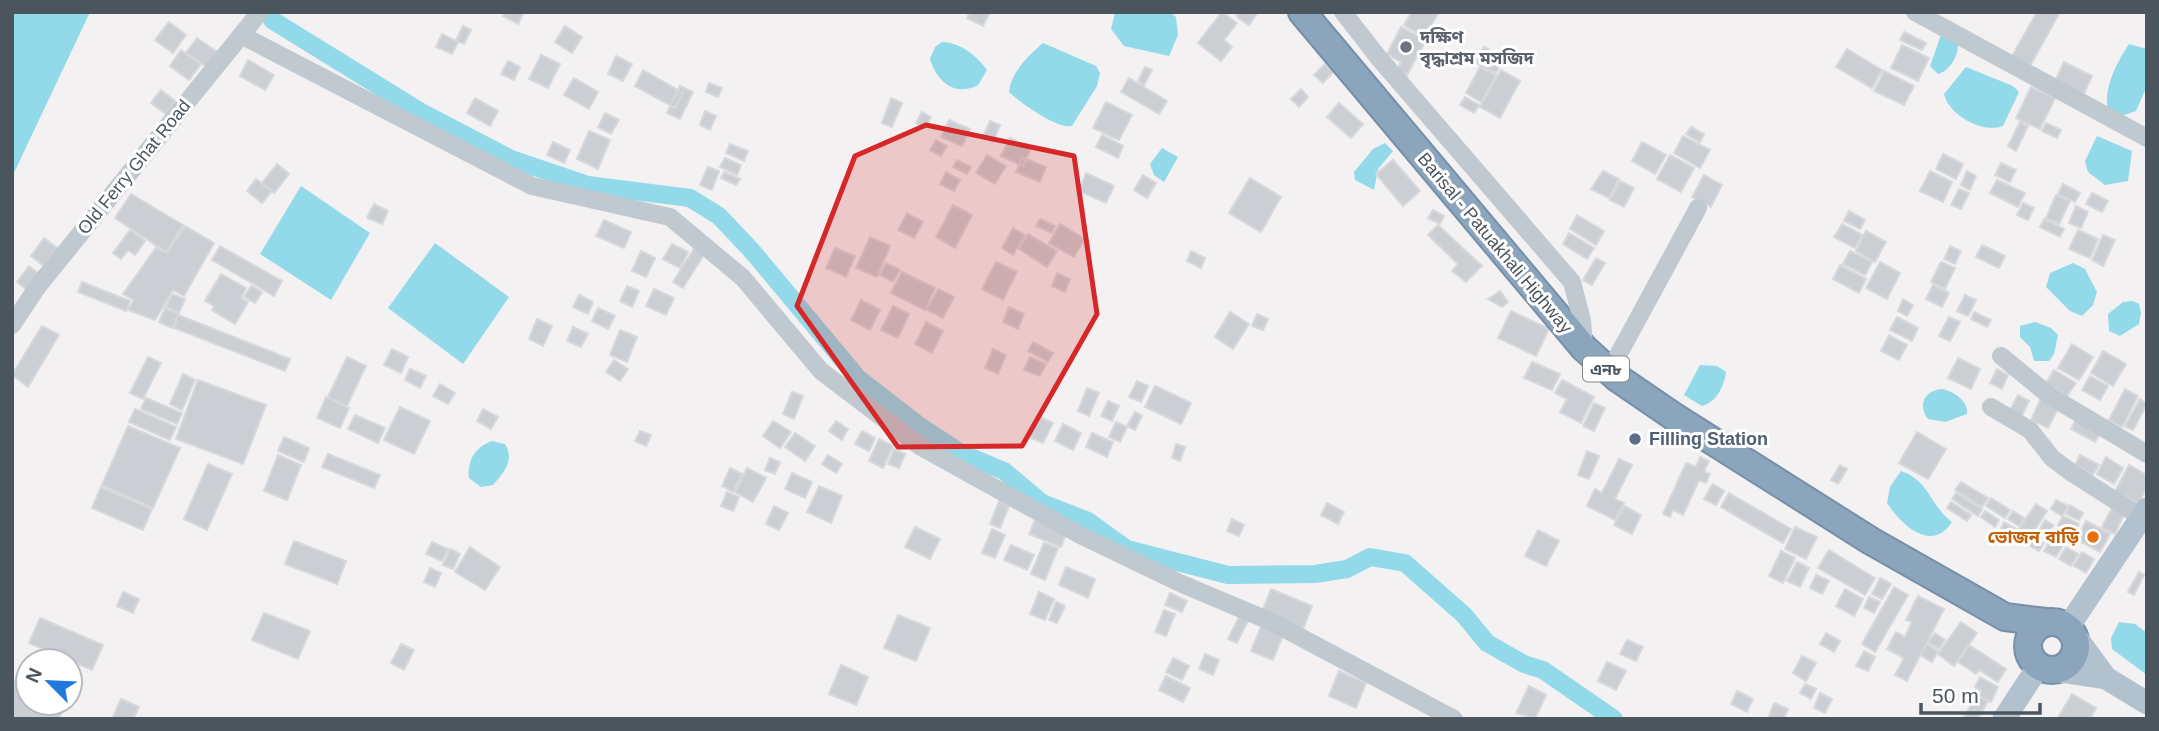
<svg xmlns="http://www.w3.org/2000/svg" width="2159" height="731" font-family="Arial,'Noto Sans Bengali',sans-serif">
	<style>
		.water { fill: #92d9e9 }
		.lines { fill: none; stroke-linecap: round; stroke-linejoin: round }
		.canal { stroke: #92d9e9; stroke-width: 18 }
		.building { fill: #cbced3; stroke: #d6d8dc; stroke-width: 2 }
		.highway-casing { stroke: #7790a9; stroke-width: 30 }
		.minor { stroke: #c0c9cf; stroke-width: 18 }
		.major { stroke: #b2c1ce; stroke-width: 23 }
		.highway { stroke: #8ba5bd; stroke-width: 26 }
		.marked { fill: #d62828; fill-opacity: 0.2; stroke: #d62828; stroke-width: 5; stroke-linejoin: round }
		.worship-dot { fill: #6b7280; stroke: #fff; stroke-width: 2.5 }
		.service-dot { fill: #5c6f8a; stroke: #fff; stroke-width: 2.5 }
		.food-dot { fill: #e8710a; stroke: #fff; stroke-width: 2.5 }
		.labels { text-anchor: middle; stroke-width: 6; stroke-linejoin: round; paint-order: stroke }
		.shield { fill: #fff; stroke: #80888e; stroke-width: 2 }
		.shield-label { font-size: 16px; font-weight: bold; fill: #4a555e }
		.worship-label { font-size: 18px; font-weight: bold; fill: #5b616d; stroke: #fff; text-anchor: start }
		.street-label { font-size: 18px; fill: #4a555e; stroke: #fff }
		.service-label { font-size: 18px; font-weight: bold; fill: #4e5e75; stroke: #fff; text-anchor: start }
		.food-label { font-size: 18px; font-weight: bold; fill: #c56008; stroke: #fff; text-anchor: end }
	</style>
	<rect width="100%" height="100%" fill="#f3f1f1"/>
	<path class="water" d="M12,12h78l-78,165z
		M1115,12h54l7,5 2,18 -9,21 -45,-10 -13,-17z
		M1942,32l16,10c1,12 -7,29 -20,32l-8,-8z
		M942,42c18,0 35,14 45,28l-9,15c-23,12 -41,-3 -48,-26l5,-12z
		M1043,43l53,23 4,7 -3,13 -25,40c-15,3 -51,-23 -63,-34 2,-20 20,-37 34,-49z
		M2129,44l18,5v37l-11,25 -15,5 -12,-4c-8,-20 9,-52 20,-68z
		M1966,67l47,19 6,6 -16,34c-21,8 -54,-11 -59,-32z
		M2097,136l35,15 -4,30 -23,4 -17,-13 -3,-11z
		M1385,143l8,8 -15,18 -4,21 -19,-10 -1,-8 19,-23z
		M1162,148l16,9 -14,25 -10,-7 -4,-11z
		M301,186l69,47 -39,67 -71,-46z
		M435,243l74,54 -46,67 -75,-56z
		M2073,263l12,6 12,23 -4,13 -11,11 -12,-5 -24,-24 4,-14z
		M2133,301l6,3 2,9 -2,11 -19,12 -11,-5 -1,-17 15,-12z
		M2035,322l16,6 7,7 -4,19 -5,7h-15l-4,-14 -10,-10v-11z
		M1700,365l17,1 9,6c-2,14 -9,30 -24,34l-18,-11z
		M1942,389c11,2 27,12 25,25l-22,8 -17,-3c-11,-14 -3,-29 14,-30z
		M492,441l13,3c10,16 -1,29 -12,41l-12,2 -12,-9c-2,-18 6,-31 23,-37z
		M1901,471c28,9 30,36 51,51 -20,31 -50,4 -65,-19l3,-16z
		M2119,622l16,2 12,9v42l-35,-26 -1,-11z"/>
	<g class="lines">
		<path class="canal" d="M272,20l149,92 90,47 77,26 102,13 29,18 33,35 106,127 62,48 41,27 43,18 38,32 46,18 39,28 101,26 87,-1 32,-5 23,-12 35,6 59,52 23,28 37,21 19,6 71,49"/>
	</g>
	<path class="building" d="M505,12h19l-6,12 -15,-8z
		M970,12h20l-7,14 -16,-8z
		M1222,12l15,11 -13,17 8,7 -11,14 -23,-18z
		M1236,12h22l-9,13 -12,-8z
		M1412,12h27l-15,25 -20,-12z
		M2037,12h23l-30,54 -18,-10z
		M169,22l17,13 -13,18 -18,-13z
		M463,26l8,4 -7,14 -8,-4z
		M565,26l17,11 -10,16 -17,-11z
		M1401,27l25,13 -19,35 -10,-6 4,-7 -14,-8z
		M1904,32l22,11 -4,7 -22,-10z
		M442,34l16,8 -6,12 -16,-7z
		M197,38l22,15 -11,15 -22,-15z
		M1902,45l27,13 -11,23 -27,-13z
		M1484,47l20,11 -8,15 -21,-11z
		M1847,49l35,21 -10,18 -36,-21z
		M181,50l20,14 -12,16 -19,-14z
		M541,55l19,9 -12,24 -19,-9z
		M616,56l16,8 -9,17 -15,-7z
		M248,60l26,15 -9,15 -25,-14z
		M508,61l12,6 -6,13 -13,-6z
		M2064,62l28,14 -11,24 -28,-14z
		M1325,64l8,8 -10,11 -9,-8z
		M1145,67l7,3 -8,15 -6,-4z
		M1480,67l16,8 -15,27 -15,-9z
		M643,70l40,23 -8,15 -40,-22z
		M1501,70l19,11 -20,37 -20,-11z
		M1884,71l30,15 -10,19 -30,-14z
		M574,78l24,14 -9,17 -25,-14z
		M1129,78l38,23 -8,13 -38,-22z
		M709,83l13,5 -4,9 -12,-5z
		M680,86l13,6 -13,27 -13,-6z
		M2031,87l24,11 -15,31 -24,-11z
		M1301,89l7,8 -9,10 -8,-8z
		M161,90l14,11 -9,13 -15,-11z
		M1465,97l14,8 -5,8 -14,-8z
		M475,98l23,13 -8,15 -23,-13z
		M891,98l11,5 -10,24 -10,-4z
		M1106,102l26,13 -13,25 -26,-12z
		M1339,103l24,21 -12,14 -24,-21z
		M705,111l11,5 -6,14 -10,-5z
		M922,112l9,5 -6,11 -9,-5z
		M605,113l14,7 -8,14 -13,-7z
		M949,120l21,9 -8,17 -21,-9z
		M990,121l10,4 -7,17 -10,-5z
		M2020,122l8,4 -12,25 -8,-5z
		M2046,123l15,7 -4,8 -15,-7z
		M1691,127l13,7 -4,8 -14,-8z
		M589,131l21,9 -12,29 -21,-10z
		M1102,135l21,11 -5,12 -22,-11z
		M1683,136l27,14 -10,18 -26,-15z
		M1010,138l21,10 -8,18 -22,-10z
		M936,140l11,6 -6,10 -11,-6z
		M553,142l17,8 -6,13 -17,-8z
		M1642,142l24,13 -11,19 -23,-13z
		M730,144l18,7 -4,10 -18,-8z
		M1943,154l20,10 -7,15 -20,-10z
		M987,155l19,11 -11,18 -19,-11z
		M1670,155l24,13 -13,24 -24,-13z
		M1022,157l24,10 -6,15 -24,-10z
		M725,158l16,7 -4,10 -17,-8z
		M957,160l14,7 -4,7 -14,-7z
		M1393,160l27,31 -17,15 -27,-32z
		M2001,163l15,7 -6,12 -15,-7z
		M277,164l12,10 -15,19 -12,-10z
		M708,167l11,4 -7,19 -12,-5z
		M1603,171l16,8 -10,19 -18,-9z
		M1930,171l22,11 -9,20 -23,-11z
		M1967,171l9,5 -6,14 -9,-5z
		M724,172l16,7 -4,6 -15,-7z
		M946,172l14,8 -6,11 -14,-7z
		M1086,173l28,13 -8,17 -27,-12z
		M1143,175l13,8 -9,15 -13,-8z
		M1704,175l18,10 -11,22 -19,-10z
		M1250,178l31,19 -20,35 -32,-19z
		M256,179l16,12 -10,12 -15,-12z
		M1997,180l28,13 -7,14 -28,-14z
		M1620,181l14,7 -10,19 -14,-7z
		M2063,184l17,9 -5,9 -17,-8z
		M1959,189l10,4 -8,16 -10,-4z
		M2092,193l16,8 -6,11 -16,-8z
		M131,194l52,31 -17,27 -51,-34z
		M2056,195l14,6 -11,23 -13,-6z
		M2023,203l11,5 -6,12 -11,-5z
		M374,204l14,7 -6,13 -15,-6z
		M953,205l19,10 -17,33 -19,-11z
		M2076,206l12,6 -7,16 -12,-5z
		M1433,210l11,6 -4,8 -12,-6z
		M1849,211l16,9 -5,9 -16,-8z
		M907,213l16,9 -9,16 -16,-8z
		M1577,215l27,16 -8,14 -26,-16z
		M1040,219l15,7 -3,7 -16,-7z
		M2044,219l20,10 -4,8 -20,-10z
		M604,220l27,12 -7,16 -28,-12z
		M1060,224l25,15 -11,18 -25,-14z
		M1842,224l20,11 -7,13 -21,-11z
		M1438,225l44,41 -16,16 -14,-11 6,-7 -30,-29z
		M185,226l29,17 -30,53 -11,-6 -18,30 -27,-10 6,-10 -11,-6 33,-46 11,5z
		M1013,228l12,7 -12,20 -11,-7z
		M130,230l15,11 -10,14 -7,-5 -7,9 -8,-6z
		M2078,230l20,9 -8,19 -21,-9z
		M1866,231l20,11 -11,20 -19,-11z
		M1569,233l25,15 -7,11 -24,-15z
		M1028,234l29,17 -10,16 -28,-18z
		M2103,235l12,5 -12,26 -11,-6z
		M870,237l20,9 -13,31 -21,-9z
		M44,238l13,10 -13,18 -13,-10z
		M672,244l16,8 -8,16 -17,-9z
		M1982,245l23,11 -6,12 -23,-11z
		M220,246l62,35 -8,15 -62,-36z
		M1950,246l11,5 -6,13 -11,-5z
		M695,247l10,6 -22,35 -10,-6z
		M835,248l20,8 -9,21 -20,-9z
		M641,251l14,7 -9,19 -14,-6z
		M1191,251l14,7 -4,10 -14,-7z
		M1850,251l22,11 -7,13 -22,-11z
		M1596,258l9,5 -13,22 -9,-5z
		M996,262l21,10 -14,28 -21,-11z
		M1880,262l20,11 -13,26 -21,-11z
		M1941,262l14,6 -10,21 -14,-7z
		M886,263l14,7 -7,12 -13,-7z
		M1840,265l26,14 -7,14 -26,-14z
		M29,266l9,7 -12,16 -9,-7z
		M902,272l33,16 -10,22 -34,-17z
		M1057,273l13,6 -5,13 -13,-6z
		M221,274l25,14 -5,10 7,4 -13,22 -23,-14 2,-4 -9,-5z
		M82,282l48,19 -4,10 -48,-19z
		M1933,285l16,8 -7,14 -16,-8z
		M251,286l11,6 -7,11 -11,-6z
		M627,286l12,5 -7,16 -12,-6z
		M654,289l20,9 -8,17 -20,-9z
		M938,289l16,8 -11,21 -16,-8z
		M1500,291l8,11 -6,5 -14,-8z
		M172,294l13,5 -6,14 -13,-6z
		M579,295l14,7 -5,12 -15,-7z
		M1965,295l11,5 -8,16 -11,-5z
		M1903,299l10,6 -6,11 -9,-5z
		M861,300l19,10 -10,20 -19,-10z
		M893,306l16,8 -11,24 -17,-8z
		M1009,307l15,7 -6,15 -15,-7z
		M165,308l14,6 -7,14 -13,-6z
		M598,308l17,8 -7,13 -16,-8z
		M1511,311l38,18 -13,27 -38,-18z
		M1230,312l19,12 -16,25 -18,-12z
		M1974,312l17,8 -4,7 -16,-8z
		M1257,314l11,5 -5,11 -11,-4z
		M178,315l112,44 -5,12 -111,-43z
		M1897,317l21,11 -6,13 -22,-11z
		M1949,317l11,5 -10,19 -11,-5z
		M537,319l15,7 -9,20 -14,-7z
		M926,322l17,9 -11,22 -17,-9z
		M42,326l17,9 -31,52 -16,-12z
		M573,327l15,7 -7,13 -14,-6z
		M620,330l17,7 -10,25 -17,-7z
		M1889,335l18,10 -8,15 -18,-9z
		M1033,342l20,11 -5,9 -20,-11z
		M2072,344l21,13 -14,23 -21,-12z
		M392,349l16,8 -7,16 -17,-8z
		M993,349l13,6 -8,19 -13,-6z
		M2103,351l23,13 -13,22 -22,-13z
		M148,357l13,6 -18,36 -13,-6z
		M347,357l19,9 -19,40 -19,-9z
		M1030,357l16,7 -6,12 -16,-6z
		M1958,358l22,11 -9,20 -23,-11z
		M614,360l14,9 -8,12 -14,-9z
		M1532,362l28,12 -8,16 -28,-12z
		M410,369l16,7 -6,12 -15,-8z
		M1997,369l11,6 -6,14 -12,-6z
		M2054,370l22,13 -9,13 -21,-13z
		M183,374l12,6 -13,30 -12,-6z
		M2090,376l18,10 -8,14 -18,-10z
		M198,380l68,25 -23,59 -67,-25z
		M1562,380l32,17 -13,26 -21,-11 7,-13 -12,-6z
		M1137,381l11,5 -7,16 -12,-5z
		M440,384l15,9 -7,11 -15,-8z
		M1155,386l36,17 -10,21 -36,-17z
		M1087,388l12,5 -10,23 -11,-5z
		M2125,389l13,7 -16,31 -13,-7z
		M792,392l11,4 -9,23 -11,-5z
		M2018,395l11,6 -7,15 -12,-6z
		M2042,396l18,9 -12,23 -17,-8z
		M326,397l23,11 -9,20 -23,-10z
		M146,398l36,15 -5,11 -36,-15z
		M2140,399l7,5 -14,26 -8,-4z
		M1108,401l11,5 -7,15 -11,-5z
		M1594,403l11,5 -11,23 -11,-5z
		M400,407l30,14 -16,33 -30,-14z
		M135,409l41,18 -6,13 -41,-18z
		M483,409l15,8 -7,12 -14,-8z
		M1135,412l7,4 -7,14 -8,-4z
		M355,415l30,13 -7,15 -30,-14z
		M1038,416l15,7 -10,20 -15,-6z
		M2076,419l25,12 -6,11 -24,-13z
		M773,421l18,11 -11,16 -17,-12z
		M836,421l12,8 -6,11 -13,-9z
		M1116,422l11,5 -7,15 -11,-5z
		M1063,424l18,9 -8,17 -18,-9z
		M128,426l52,22 -27,60 -51,-23z
		M640,431l11,4 -5,11 -11,-5z
		M862,431l13,7 -6,13 -14,-7z
		M1917,432l29,17 -18,30 -29,-16z
		M795,433l20,13 -10,15 -20,-14z
		M1092,433l21,9 -6,15 -21,-10z
		M284,437l25,11 -5,14 -26,-11z
		M879,439l14,7 -10,22 -14,-7z
		M1176,444l9,3 -5,14 -8,-3z
		M894,449l11,5 -6,14 -11,-4z
		M1587,451l12,5 -10,23 -11,-4z
		M328,454l52,21 -6,13 -52,-21z
		M278,455l23,10 -14,35 -23,-9z
		M828,455l14,9 -6,9 -14,-9z
		M2080,455l19,10 -6,10 -18,-10z
		M1700,457l9,4 -5,10 6,3 -4,9 -7,-3 -16,35 -10,-5 -3,7 -7,-3 23,-51 10,4z
		M2106,457l17,11 -9,16 -17,-10z
		M770,458l10,4 -5,12 -10,-4z
		M1619,459l13,6 -17,34 9,4 -9,17 -28,-14 8,-17 7,4z
		M208,464l24,10 -25,56 -23,-11z
		M1840,465l7,4 -9,15 -7,-4z
		M2129,465l18,10v12l-9,17 -23,-13z
		M730,468l12,6 -9,18 -11,-6z
		M747,468l19,10 -13,24 -18,-10z
		M792,473l20,9 -7,16 -20,-9z
		M1961,482l27,16 -6,9 -27,-17z
		M1713,484l11,7 -8,14 -12,-6z
		M819,486l23,10 -11,27 -24,-11z
		M101,487l51,22 -9,21 -51,-22z
		M727,492l12,5 -6,14 -12,-5z
		M1729,493l62,36 -8,14 -62,-36z
		M1956,493l26,16 -4,7 -26,-17z
		M1991,498l19,12 -5,8 -19,-12z
		M2056,500l12,6 -6,10 -11,-7z
		M999,501l10,5 -9,22 -10,-4z
		M1951,502l20,13 -4,6 -20,-13z
		M1327,503l17,9 -6,12 -17,-9z
		M2036,504l11,7 -21,32 -12,-7z
		M2070,505l13,8 -4,7 -13,-6z
		M774,506l14,7 -9,17 -13,-6z
		M1624,506l17,9 -9,19 -18,-9z
		M2112,508l12,6 -9,20 -13,-7z
		M1985,511l14,9 -4,7 -14,-10z
		M2013,511l11,7 -5,8 -11,-7z
		M2063,516l16,8 -5,10 -16,-9z
		M1036,518l31,13 -6,16 -32,-13z
		M1232,519l12,6 -5,11 -12,-5z
		M2045,520l8,5 -8,15 -8,-5z
		M2086,521l24,13 -10,18 -24,-13z
		M2004,522l12,7 -5,10 -12,-7z
		M915,527l25,12 -10,20 -25,-12z
		M1795,527l22,10 -11,22 -21,-10z
		M992,529l13,6 -10,23 -13,-5z
		M1538,530l21,11 -13,25 -21,-10z
		M2031,536l13,7 -5,8 -12,-7z
		M2050,540l12,7 -6,10 -12,-6z
		M294,541l52,20 -9,23 -52,-20z
		M432,542l16,7 -6,12 -16,-7z
		M1044,543l14,5 -13,32 -14,-6z
		M1011,545l23,10 -7,15 -23,-10z
		M470,547l30,20 -15,23 -30,-18z
		M2066,547l12,7 -7,12 -12,-7z
		M450,549l10,5 -7,15 -10,-4z
		M1829,550l46,28 -10,17 -47,-27z
		M1781,551l14,7 -12,25 -14,-7z
		M2082,552l12,7 -8,14 -12,-7z
		M1797,562l12,6 -9,19 -13,-6z
		M1066,567l29,12 -7,19 -29,-13z
		M430,568l11,5 -6,14 -11,-5z
		M2139,572l5,3 -10,20 -6,-3z
		M1816,575l13,6 -7,13 -12,-6z
		M1880,578l11,6 -9,15 -10,-5z
		M1894,587l14,8 -33,57 -13,-8z
		M1271,589l41,17 -9,23 -41,-17z
		M1845,589l18,10 -9,17 -18,-10z
		M123,592l16,7 -6,14 -16,-7z
		M1039,592l15,7 -9,21 -15,-6z
		M1170,593l17,8 -5,11 -17,-7z
		M1918,596l26,13 -37,72 -12,-6 9,-17 -17,-9 9,-17 9,5 7,-15 -6,-2z
		M1869,597l11,5 -6,11 -10,-5z
		M1056,602l9,4 -8,17 -8,-3z
		M1164,610l11,4 -9,22 -11,-4z
		M264,613l46,18 -12,28 -46,-19z
		M1241,613l9,4 -13,26 -9,-4z
		M898,615l32,13 -14,33 -32,-13z
		M40,618l63,27 -11,25 -63,-27z
		M1961,622l16,11 -23,33 -16,-12z
		M1262,624l22,9 -11,27 -22,-9z
		M1826,633l14,8 -6,11 -14,-8z
		M1935,633l10,7 -6,9 -11,-7z
		M1627,640l16,7 -7,14 -16,-7z
		M401,644l13,6 -10,20 -13,-7z
		M1927,644l11,7 -6,11 -12,-7z
		M1969,645l37,24 -8,13 -19,-12 -3,4 -18,-12z
		M1864,651l11,6 -7,14 -12,-5z
		M1205,654l14,6 -6,15 -14,-6z
		M1802,656l14,7 -10,18 -13,-8z
		M1173,658l16,8 -7,14 -16,-8z
		M1607,662l19,9 -10,19 -18,-9z
		M841,665l27,12 -12,28 -27,-11z
		M1339,671l27,12 -10,25 -27,-12z
		M1166,676l24,12 -7,14 -24,-12z
		M1980,677l18,10 -7,15 -12,-6 3,-5 -7,-4z
		M12,681l16,6v16h38l-7,16h-47z
		M1805,684l11,5 -5,10 -11,-6z
		M1529,686l17,9 -11,24 -19,-6z
		M1737,691l16,8 -6,13 -16,-8z
		M1820,693l12,6 -7,14 -11,-5z
		M2072,694l24,14 -6,11h-33z
		M1976,695l12,6 -10,18h-15z
		M121,699l18,8 -6,12h-21z
		M1774,703l14,6 -4,10h-16z"/>
	<g class="lines">
		<g class="highway-casing">
			<path id="highway" d="M1302,12l282,336 32,29 57,39 198,125 134,76 41,5
				M2028 646a24 24 0 1 1 48 0a24 24 0 1 1-48 0Z"/>
		</g>
		<path class="minor" d="M1343,12l35,45 194,225 10,38 2,28
			M1915,12l232,126
			M241,35l291,151 138,31 73,61 78,93 100,76 159,88 102,49 90,38 182,97
			M12,325l26,-39 222,-274
			M2001,356l49,40 97,58
			M1609,372l89,-164
			M1991,407l39,23 22,28 20,15 69,44"/>
		<path class="major" d="M2068,627l79,-118
			M2075,636l31,42 41,25
			M2053,670l53,8
			M2004,719l34,-52"/>
		<use href="#highway" class="highway"/>
	</g>
	<path class="marked" d="M926,125l148,31 23,158 -75,132 -124,1 -101,-141 58,-150z"/>
	<circle class="worship-dot" cx="1406" cy="47" r="7"/>
	<circle class="service-dot" cx="1635" cy="439" r="7"/>
	<circle class="food-dot" cx="2093" cy="537" r="7"/>
	<g class="labels">
		<rect class="shield" x="1583" y="356.5" width="46" height="25" rx="5"/>
		<g class="shield-label">
			<text x="1606" y="375">এন৮</text>
		</g>
		<g class="worship-label">
			<text x="1420" y="43">দক্ষিণ<tspan x="1420" dy="21">বৃদ্ধাশ্রম মসজিদ</tspan></text>
		</g>
		<g class="street-label">
			<text transform="translate(134 167) rotate(-51)" y="6">Old Ferry Ghat Road</text>
			<text transform="translate(1495 243) rotate(50)" y="6">Barisal - Patuakhali Highway</text>
		</g>
		<g class="service-label">
			<text x="1649" y="445">Filling Station</text>
		</g>
		<g class="food-label">
			<text x="2079" y="543">ভোজন বাড়ি</text>
		</g>
	</g>
	<rect width="2159" height="731" fill="none" stroke="#4a555e" stroke-width="28"/>
	<g transform="translate(49 682) rotate(294)"><circle r="33" fill="#ffffff" stroke="#b7bbbf" stroke-width="2"/>
	<path d="M0-5L12 26L0 18L-12 26Z" fill="#2179de"/>
	<text y="-10" font-size="19" font-weight="bold" text-anchor="middle" fill="#4a555e">N</text>
	</g>
	<path d="M1921 703v10h119v-10" fill="none" stroke="#4a555e" stroke-width="3.5"/>
	<text x="1932" y="703" font-size="21" fill="#4a555e" stroke="#ffffff" stroke-width="5" paint-order="stroke">50 m</text>
</svg>
